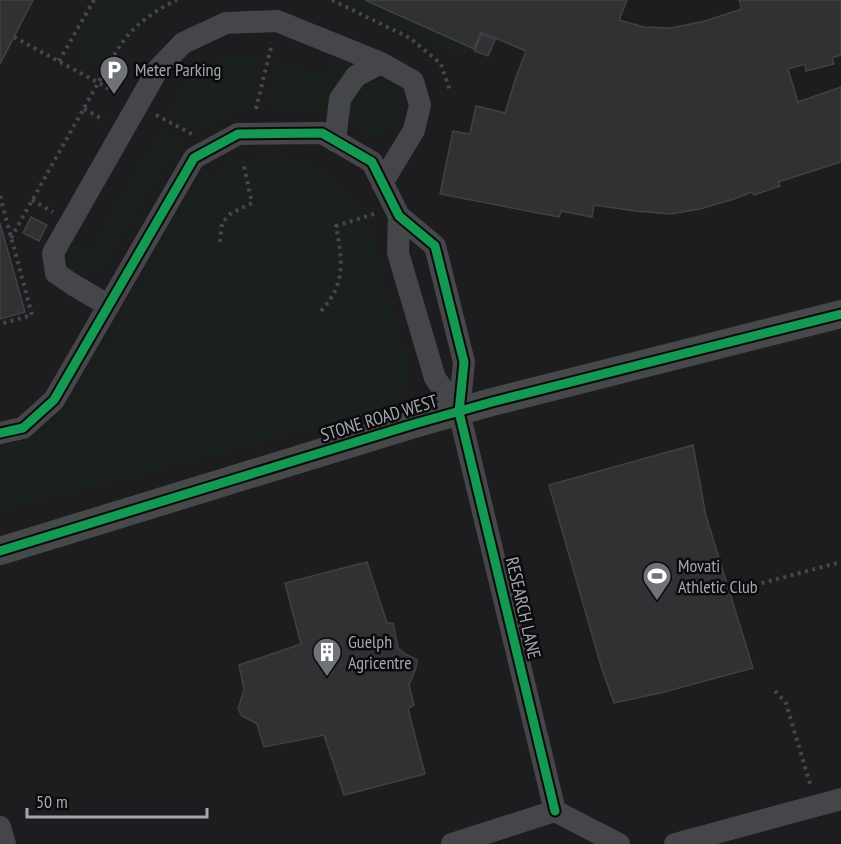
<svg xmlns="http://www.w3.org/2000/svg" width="841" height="844" font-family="'PT Sans Narrow',sans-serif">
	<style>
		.built { fill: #1d1d1f }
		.green { fill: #1a201b }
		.building { fill: #313133; stroke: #404144; stroke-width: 1.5 }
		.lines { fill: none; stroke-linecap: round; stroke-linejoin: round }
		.path { stroke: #46474a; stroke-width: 4; stroke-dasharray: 3 4.5; stroke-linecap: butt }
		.minor { stroke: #444649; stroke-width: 22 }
		.major { stroke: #47484a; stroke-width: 28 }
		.cycleway-casing { stroke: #0b0b0c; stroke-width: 13 }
		.cycleway { stroke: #139951; stroke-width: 9 }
		.labels { text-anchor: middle; stroke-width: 5; stroke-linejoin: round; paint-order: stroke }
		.poi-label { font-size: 18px; fill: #a2a7b0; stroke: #0b0b0c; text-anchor: start }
		.street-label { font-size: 18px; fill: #a2a7b0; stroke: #0b0b0c }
	</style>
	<rect width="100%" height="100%" fill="#101011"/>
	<path class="built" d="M0,0h841v844h-841z"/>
	<path class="green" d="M100,0h67c-27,18 -41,34 -59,61l-5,-2 -4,7 -3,-2 -2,4 -18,-10 5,-10 -8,-5 19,-31z
		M336,0h29l103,48 -4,9z
		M245,54l17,1 -13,55 -15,2 -37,20 -29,-19c22,-39 32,-50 77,-59z
		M273,59l53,19 8,-16 15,7 -21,42c-20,7 -41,-1 -61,-5z
		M347 108a27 27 0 1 1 54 0a27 27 0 1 1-54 0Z
		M162,127l24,15c-32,36 -55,81 -80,123 -13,10 -23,9 -38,5l-1,-14 6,-13 17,6z
		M258,156l43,2 39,23 30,41 39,148 -8,32 -147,43 -254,67v-65l36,-11 23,-13 15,-22 71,-122 52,-94 30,-21z"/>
	<path class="building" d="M0,0h33l-33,64z
		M365,0h262l-8,20 25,7 27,1 34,-7 37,-12 -3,-9h102v55l-9,3 2,6 -28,7 -1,-7 -17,5 10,33 43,-15v75l-63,20 2,4 -26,9 -2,-3 -18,7 -34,10 -29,5 -36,-3 -41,-6 -2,12 -31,-6 -2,6 -119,-23 13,-63 17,3 6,-28 29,7 10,-33 11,-29 -45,-19 -7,17z
		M481,34l14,6 -7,16 -13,-5z
		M31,217l16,8 -8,16 -16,-8z
		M0,223l25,89 -25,7z
		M693,445l13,71 47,152 -93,25 -46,10 -13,-37 -52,-181z
		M367,562l20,61h6l5,25 7,6 12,6 -1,8 -7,17 5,20 -6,4 17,65 -81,21 -20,-60 -60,12 -7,-23 -15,-8 -4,-7 6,-20 -5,-24 62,-21 -16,-61z"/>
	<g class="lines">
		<path class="path" d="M332,0l78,38 31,26 9,27
			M14,37l105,57
			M59,61l35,-61
			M84,109l20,11
			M256,109l16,-66
			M156,115l36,19
			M0,196l32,119 -32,9
			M32,200l21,12
			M11,238l100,-178c5,-8 10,-16 16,-24 13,-15 32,-28 50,-36
			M220,242l2,-19 8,-9 22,-11 -9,-41
			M321,311c26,-29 21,-51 15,-85l38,-12
			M747,587l94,-25
			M775,691l11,12 24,81"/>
		<path class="minor" d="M335,141l5,-42 16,-23 25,-13 32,18 7,24 -6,25 -32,53
			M399,216l-1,37 37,125 24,34
			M109,306l-37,-22 -16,-11 -3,-20 105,-184 25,-26 43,-20 51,-2 104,42
			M0,433l23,-5 31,-28 140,-242 44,-24 84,-1 50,29 27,54 36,30 29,116 -5,50 96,399
			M0,827l5,17
			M452,844l103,-33 64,33
			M675,844l166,-45"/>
		<path class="major" d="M0,551l414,-127 78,-22 349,-88"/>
		<g class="cycleway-casing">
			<path id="cycleway" d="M0,433l23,-5 31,-28 140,-242 44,-24 84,-1 50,29 27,54 36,30 29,116 -5,50 96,399
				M0,551l414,-127 78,-22 349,-88"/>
		</g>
		<use href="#cycleway" class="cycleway"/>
	</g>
	<defs>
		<g id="parking-pin" transform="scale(1.5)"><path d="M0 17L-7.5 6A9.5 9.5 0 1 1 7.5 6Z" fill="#6f7278" stroke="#0b0b0c"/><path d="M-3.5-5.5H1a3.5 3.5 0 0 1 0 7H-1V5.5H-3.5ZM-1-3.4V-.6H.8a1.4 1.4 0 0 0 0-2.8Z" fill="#fff"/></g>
		<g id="stadium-pin" transform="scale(1.5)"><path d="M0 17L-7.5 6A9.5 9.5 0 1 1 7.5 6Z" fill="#6f7278" stroke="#0b0b0c"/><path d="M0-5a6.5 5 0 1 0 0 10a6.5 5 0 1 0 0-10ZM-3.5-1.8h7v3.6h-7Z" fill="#fff"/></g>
		<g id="building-pin" transform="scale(1.5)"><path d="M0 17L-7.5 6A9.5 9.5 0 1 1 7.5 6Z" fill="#6f7278" stroke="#0b0b0c"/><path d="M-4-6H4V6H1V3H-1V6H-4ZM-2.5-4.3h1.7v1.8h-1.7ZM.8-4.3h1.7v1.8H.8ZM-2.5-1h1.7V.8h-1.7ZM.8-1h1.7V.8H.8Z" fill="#fff"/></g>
	</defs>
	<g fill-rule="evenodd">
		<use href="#parking-pin" x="114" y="70"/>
		<use href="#stadium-pin" x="657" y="576"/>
		<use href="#building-pin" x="327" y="652"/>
	</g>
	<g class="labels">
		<g class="poi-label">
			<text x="135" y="76">Meter Parking</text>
			<text x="678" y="572">Movati<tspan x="678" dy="21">Athletic Club</tspan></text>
			<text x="348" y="648">Guelph<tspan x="348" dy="21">Agricentre</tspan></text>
		</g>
		<g class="street-label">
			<text transform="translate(379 418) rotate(-17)" y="6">STONE ROAD WEST</text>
			<text transform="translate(523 608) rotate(77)" y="6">RESEARCH LANE</text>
		</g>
	</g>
	<path d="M27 808v9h180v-9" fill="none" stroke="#a2a7b0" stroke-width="3"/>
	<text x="36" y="808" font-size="18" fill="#a2a7b0" stroke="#0b0b0c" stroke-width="4.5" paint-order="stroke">50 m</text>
</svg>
